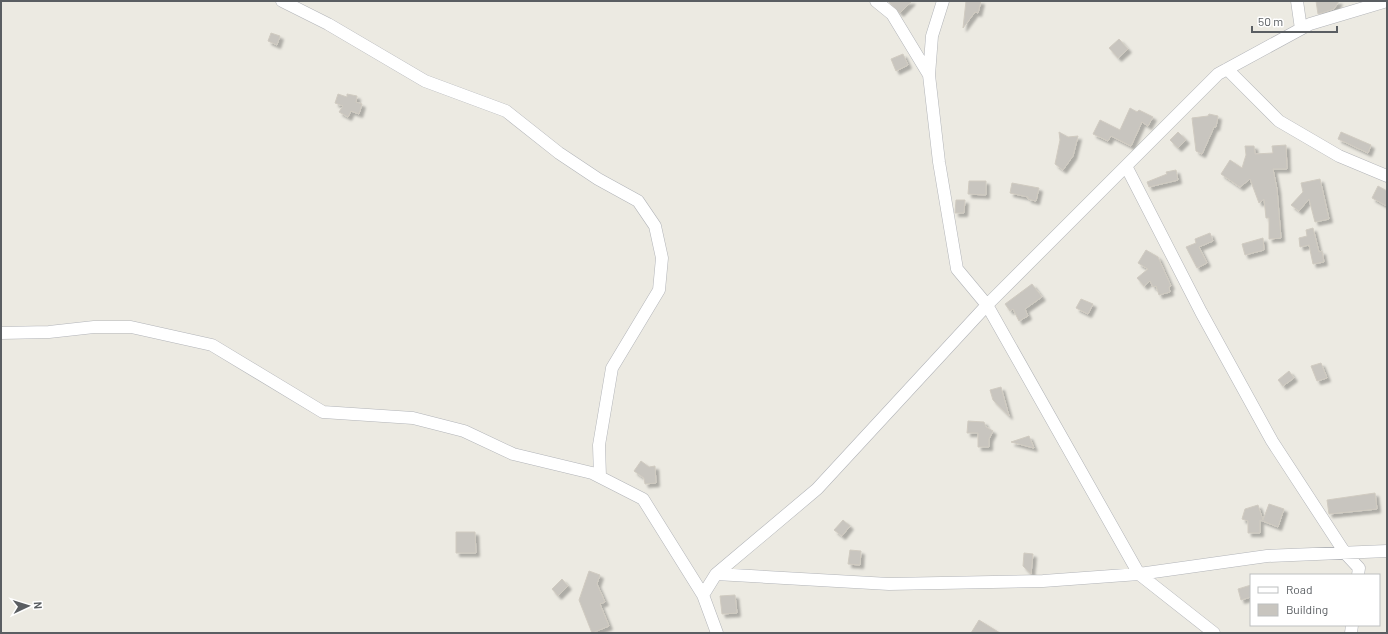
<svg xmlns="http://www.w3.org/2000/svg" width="1388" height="634" font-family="Barlow,sans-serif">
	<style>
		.building { fill: #c8c5bf; stroke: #d0cbc1; filter: url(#shadow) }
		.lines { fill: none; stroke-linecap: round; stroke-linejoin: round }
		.minor-casing { stroke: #b2b4b8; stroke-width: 13 }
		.minor { stroke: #fff; stroke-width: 12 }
	</style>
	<defs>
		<filter id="shadow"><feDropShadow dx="3.5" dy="3.5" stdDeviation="1" flood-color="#0004"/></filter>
	</defs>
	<rect width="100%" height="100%" fill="#eceae2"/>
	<path class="building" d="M888,1h24l-12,12z
		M966,1h15l-3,12 -3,-1 -12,16z
		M1316,1h23l-5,8 -16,5z
		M271,33l9,3 -3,9 -9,-4z
		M1119,39l9,10 -10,9 -9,-10z
		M903,54l5,11 -12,6 -5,-12z
		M338,94l9,3v-3l10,2 -1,6 6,2 -3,10 -8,-3 -3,6 -9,-5 4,-6 -8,-3z
		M1130,108l7,4 2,-2 14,7 -5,9 -6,-4 -11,24 -20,-10 -3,5 -15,-7 7,-14 20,10z
		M1209,114l9,2 -2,11h-2l-12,27 -6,-3 -4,-33 16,-2z
		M1059,132l9,5 10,-1 -5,20 -10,14 -8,-6 5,-24z
		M1178,132l8,8 -8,8 -8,-8z
		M1341,132l30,13 -3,8 -30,-14z
		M1286,145l1,24h-14l4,20 4,49 -12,1v-21h-3l-2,-19 -5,4 -9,-24 -10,8 -19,-13 9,-14 12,8 4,-13 -1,-9h9l1,8 18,-1 -1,-7z
		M1176,170l2,10 -29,7 -2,-5 20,-8 -1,-2z
		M1320,179l9,40 -14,3 -6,-23 -10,12 -8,-6 12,-13 -2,-9z
		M969,181h17v14l-18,-1z
		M1012,183l27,5 -3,13 -8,-2v-2l-18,-4z
		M1378,186l9,5v15l-15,-8z
		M956,200h9l-1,13h-9z
		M1313,228l6,24 3,-1 2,11 -11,2 -4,-19 -9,2 -1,-9 8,-2 -1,-6z
		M1210,233l3,8 -14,6 8,16 -10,5 -11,-21 10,-4 -1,-4z
		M1263,238l1,12 -19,5 -3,-11z
		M1146,250l12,7 13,29 -2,1 1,5 -11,3 -3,-9 -3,1 -3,-6 -6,5 -7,-8 11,-9 -10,-6z
		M1032,284l10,13 -17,12 3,7 -9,5 -6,-12 -3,2 -5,-7z
		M1081,299l12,5 -5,10 -12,-6z
		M1321,363l6,15 -10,3 -6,-15z
		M1289,371l5,7 -11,8 -5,-6z
		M1001,387l8,29 -16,-16 -3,-10z
		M968,421l16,1 2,5 7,4 -4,8v8h-11v-14h-11z
		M1029,436l5,12 -23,-6z
		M641,461l8,6 6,-1 1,17 -11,1 -1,-6 -10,-7z
		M1375,493l2,16 -48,5 -2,-14z
		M1269,504l15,5 -6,18 -18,-7v13h-12v-12l-6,-2 3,-10 13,-4 5,15z
		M843,520l7,6 -8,10 -8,-6z
		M456,532h19l1,21h-20z
		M850,550l11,1 -1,14 -12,-1z
		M1024,553l9,1 -2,20 -8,-8z
		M589,571l11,4 -3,9 8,18 -5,2 9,22 -17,7 -13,-33z
		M562,579l6,7 -10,10 -6,-7z
		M1251,585v12l-10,3 -3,-11z
		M735,595l2,18 -15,1 -2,-18z
		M979,620l21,13h-29z"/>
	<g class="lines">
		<g class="minor-casing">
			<path id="minor" d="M282,1l46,23 97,57 81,30 53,42 39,26 40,22 17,25 7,32 -3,32 -47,78 -13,77 1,32
				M876,1l16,13 37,61
				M943,1l-11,35 -3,39 10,87 18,107 30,36 152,269 75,59
				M1297,1l4,28
				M1227,69l52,52 60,35 48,20
				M1126,166l75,146 71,129 73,112 14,15 -1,7
				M1,333l48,-1 45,-5h37l81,18 111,67 90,6 51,13 49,23 79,19 51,26 60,96
				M716,574l173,10 154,-3 96,-7 128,-18 120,-5
				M717,633l-14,-38 13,-21 101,-85 170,-184 231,-231 92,-50 77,-23
				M1351,633l1,-8"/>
		</g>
		<use href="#minor" class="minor"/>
	</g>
	<rect width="1388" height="634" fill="none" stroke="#5a5e62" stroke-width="4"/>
	<rect x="1250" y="574" width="130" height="52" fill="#ffffff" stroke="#bdbfc0"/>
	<rect x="1258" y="587" width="20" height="6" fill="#ffffff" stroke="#bdbfc0"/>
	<text x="1286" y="594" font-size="12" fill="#5a5e62">Road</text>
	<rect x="1258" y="604" width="20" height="12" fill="#c8c5bf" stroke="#bdbfc0"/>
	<text x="1286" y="614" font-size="12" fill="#5a5e62">Building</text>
	<g transform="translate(28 606) rotate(86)" stroke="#ffffff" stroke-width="3" paint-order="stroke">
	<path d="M0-3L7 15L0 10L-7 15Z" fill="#5a5e62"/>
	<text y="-6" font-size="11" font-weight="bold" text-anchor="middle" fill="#5a5e62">N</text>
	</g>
	<path d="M1252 26v6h85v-6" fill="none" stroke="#5a5e62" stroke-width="2"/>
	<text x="1258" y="26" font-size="12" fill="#5a5e62" stroke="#ffffff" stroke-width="3" paint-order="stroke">50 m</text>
</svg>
